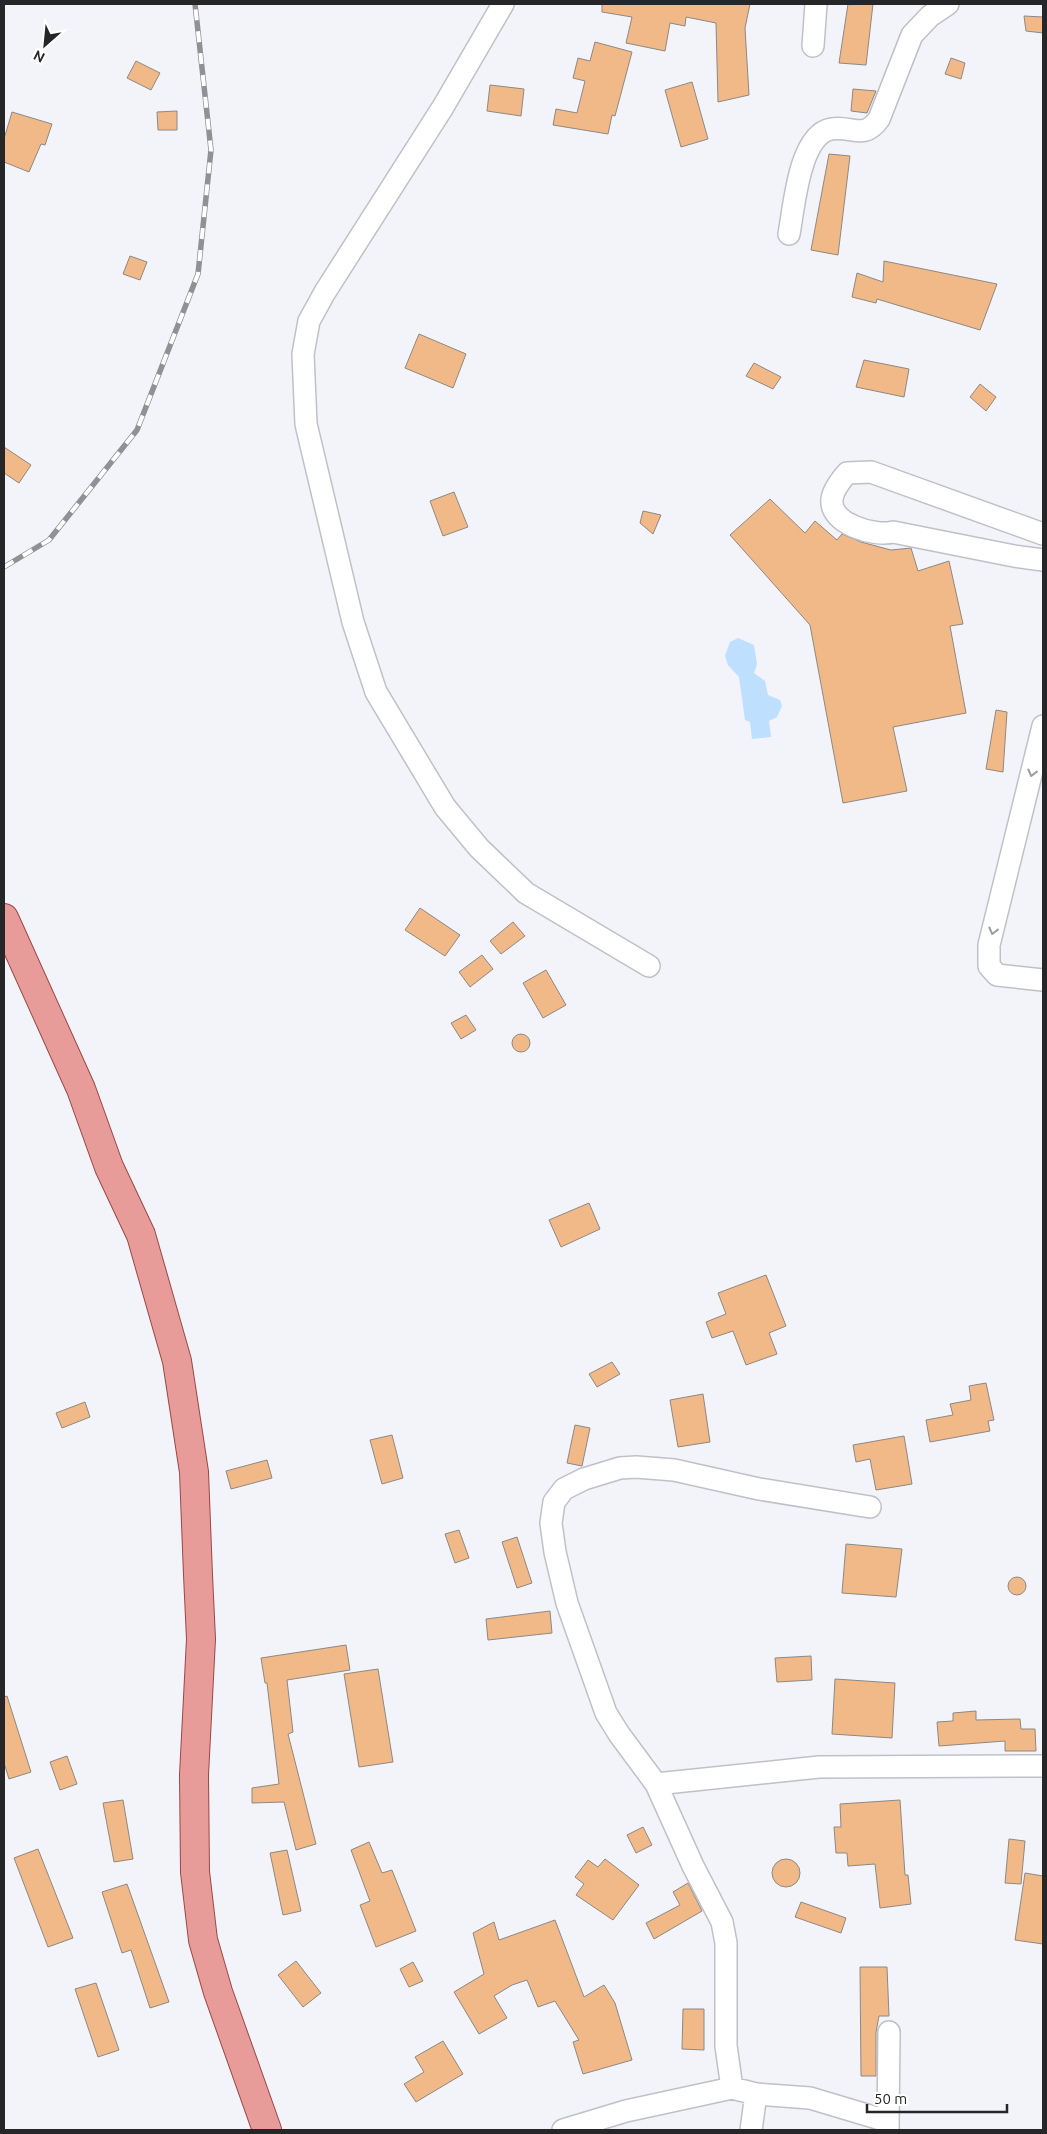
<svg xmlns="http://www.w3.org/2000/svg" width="1047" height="2134" font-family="Ubuntu,sans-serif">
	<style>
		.water { fill: #bfdffe }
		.building { fill: #f1b987; stroke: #8e8883 }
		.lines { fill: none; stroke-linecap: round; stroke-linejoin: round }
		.minor-casing { stroke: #c0c1c8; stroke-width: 24 }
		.major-casing { stroke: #9a4847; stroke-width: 30 }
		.minor { stroke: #fff; stroke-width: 21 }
		.major { stroke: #e89c9a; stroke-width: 28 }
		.rail-casing { stroke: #909095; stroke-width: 5.5 }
		.rail { stroke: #fff; stroke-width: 4; stroke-dasharray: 11; stroke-linecap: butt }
		.oneway { stroke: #9d9d9f }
	</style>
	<rect width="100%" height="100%" fill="#f3f3fa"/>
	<path class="water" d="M738,638l16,7 3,19 -3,9 11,8 3,14 12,5 2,6 -5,11 -8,4 2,16 -19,2 -2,-17 -5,-2 -6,-43 -11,-12 -3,-9 5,-14z"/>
	<path class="building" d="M602,4h148l-5,24 4,67 -31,7 -2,-79 -30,-6 -1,9 -15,-3 -5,28 -39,-8 6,-26 -30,-5z
		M848,4h25l-7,61 -27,-2z
		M1024,16l19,1v16l-17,-2z
		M595,42l37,10 -17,64 -3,-1 -4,19 -55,-9 3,-16 21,4 8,-32 -12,-3 5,-20 12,3z
		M951,58l14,5 -4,16 -16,-5z
		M136,61l24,12 -9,17 -24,-12z
		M692,82l16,57 -27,8 -16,-57z
		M490,85l34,4 -3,27 -34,-5z
		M853,89l23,2 -9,22 -16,-2z
		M177,111v19h-19l-1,-18z
		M12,112l40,12 -7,21 -4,-1 -12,28 -25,-10v-23z
		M829,154l21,2 -12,99 -27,-5z
		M130,256l17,6 -7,18 -17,-6z
		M884,261l113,23 -17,46 -103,-31 -1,4 -24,-6 5,-24 26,9z
		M419,334l47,20 -13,34 -48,-20z
		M864,360l45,9 -5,28 -48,-10z
		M754,363l27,14 -8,12 -27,-13z
		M980,384l16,13 -10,14 -16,-14z
		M4,447l27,18 -12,18 -15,-10z
		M454,492l14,35 -25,9 -13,-35z
		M770,499l35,34 10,-12 22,19 5,-6 19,8 30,8 20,-2 7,23 31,-10 14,63 -13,2 16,87 -73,14 14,64 -64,12 -33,-178 -80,-90z
		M643,511l18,4 -8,19 -13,-11z
		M996,710l11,2 -4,60 -17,-3z
		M420,908l40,27 -15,21 -40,-26z
		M513,922l12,14 -24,18 -11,-13z
		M482,955l11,14 -23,18 -11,-15z
		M546,970l20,35 -23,13 -20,-35z
		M466,1015l10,15 -15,9 -10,-16z
		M512 1043a9 9 0 1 1 18 0a9 9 0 1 1-18 0Z
		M589,1203l11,26 -39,18 -12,-27z
		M766,1275l20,51 -17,7 8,21 -31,11 -13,-34 -21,7 -6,-16 20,-8 -8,-21z
		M612,1362l8,12 -23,13 -8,-13z
		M986,1383l8,37 -6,1 2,10 -60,11 -4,-22 27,-5 -3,-11 21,-4 -2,-14z
		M703,1394l7,48 -32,5 -8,-47z
		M85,1402l5,15 -28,11 -6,-15z
		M575,1425l15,3 -8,38 -15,-3z
		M392,1435l11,43 -21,6 -12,-44z
		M904,1436l8,48 -36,6 -6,-31 -14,3 -3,-17z
		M267,1460l5,18 -41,11 -5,-18z
		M459,1530l10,28 -14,5 -10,-29z
		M517,1537l15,46 -15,5 -15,-46z
		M846,1544l56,5 -6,48 -54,-4z
		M1008 1586a9 9 0 1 1 18 0a9 9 0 1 1-18 0Z
		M550,1611l2,22 -64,7 -2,-21z
		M346,1645l4,25 -63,10 6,52 -5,2 28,110 -20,6 -12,-48 -32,1v-15l27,-4 -12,-101h-2l-4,-25z
		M811,1656l1,24 -35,2 -2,-24z
		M378,1669l15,93 -34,5 -15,-93z
		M835,1679l60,4 -3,55 -60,-4z
		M7,1696l24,76 -22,7 -5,-16v-66z
		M976,1711v9l44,-1 1,10h14l1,22h-31v-10l-66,5 -2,-24 16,-1v-8z
		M67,1756l10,28 -17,6 -10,-28z
		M123,1800l10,59 -19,3 -11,-59z
		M900,1800l5,75h3l3,29 -31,4 -5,-44 -27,2 -1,-13h-11l-2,-26h7l-1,-23z
		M643,1827l9,18 -16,8 -9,-18z
		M1009,1839l16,2 -4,43 -16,-1z
		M369,1842l13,31 10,-3 24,61 -40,16 -16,-42 10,-4 -19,-51z
		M38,1849l35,89 -25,9 -34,-89z
		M287,1850l14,61 -18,4 -13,-62z
		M605,1859l34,26 -26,35 -37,-25 8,-11 -9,-7 13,-17 10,7z
		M772 1873a14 14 0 1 1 28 0a14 14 0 1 1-28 0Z
		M1025,1873l18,3v68l-28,-4z
		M688,1883l14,28 -48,28 -8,-16 34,-18 -7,-13z
		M127,1884l42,118 -19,6 -19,-58 -9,3 -20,-61z
		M801,1902l45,16 -5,15 -46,-16z
		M555,1920l29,77 20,-12 11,18 17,57 -49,14 -10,-32 6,-2 -24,-39 -17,6 -11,-27 -15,5 -18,11 13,22 -28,16 -25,-42 30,-18 -11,-41 21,-11 5,18z
		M296,1961l25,32 -18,14 -25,-32z
		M413,1962l10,19 -14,6 -9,-18z
		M860,1967h27l2,49h-10l-3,16v44h-15z
		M96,1983l23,67 -21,7 -23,-68z
		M683,2009h21v41l-22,-1z
		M443,2041l20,33 -47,28 -12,-18 20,-12 -9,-15z"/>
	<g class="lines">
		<g class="minor-casing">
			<path id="minor" d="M503,4l-60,103 -118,185 -16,29 -6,33 3,70 47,198 23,70 69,115 34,41 47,45 123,73
				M813,46l3,-42
				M789,234c5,-26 10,-99 42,-105 21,-4 32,12 48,-10l33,-84 18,-19 18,-12
				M1043,534l-172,-62 -24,1c-6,7 -14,17 -15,26 -3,25 43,38 61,33l121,24 29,4
				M1043,726l-54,219v21l8,9 46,5
				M656,1784l163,-17 224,-1
				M732,2088l-6,-42v-103l-4,-21 -29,-56 -37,-82 -37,-50 -13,-21 -39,-110 -12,-51 -4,-29 3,-21 10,-13 20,-10 36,-11 16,-1 38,3 85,19 111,18
				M563,2130l63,-19 106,-23 24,6 54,4 77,23
				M751,2130l5,-36
				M888,2130l1,-98"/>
		</g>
		<g class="major-casing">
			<path id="major" d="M4,918l77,171 28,78 32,68 36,126 17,111 4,103 3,64 -7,136 1,97 8,68 15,52 49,138"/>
		</g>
		<use href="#minor" class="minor"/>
		<use href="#major" class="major"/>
		<g class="rail-casing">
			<path id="rail" d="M4,567l45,-27 88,-110 61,-156 13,-124 -16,-146"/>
		</g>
		<use href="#rail" class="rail"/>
	</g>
	<defs><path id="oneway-chevron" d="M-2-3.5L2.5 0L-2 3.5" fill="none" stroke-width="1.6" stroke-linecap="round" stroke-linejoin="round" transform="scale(1.25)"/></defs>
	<g class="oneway">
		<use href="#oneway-chevron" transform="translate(1032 773) rotate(104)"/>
		<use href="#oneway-chevron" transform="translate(993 931) rotate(104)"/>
	</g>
	<rect width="1047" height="2134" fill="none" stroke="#262629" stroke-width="10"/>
	<g transform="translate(45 45) rotate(207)" stroke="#ffffff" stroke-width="4" paint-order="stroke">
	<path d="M0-4L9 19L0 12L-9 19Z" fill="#262629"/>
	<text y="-8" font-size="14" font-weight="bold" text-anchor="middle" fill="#262629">N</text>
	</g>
	<path d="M867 2104v8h140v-8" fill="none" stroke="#262629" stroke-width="2.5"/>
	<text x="874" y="2104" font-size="15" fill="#262629" stroke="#ffffff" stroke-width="4" paint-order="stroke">50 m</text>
</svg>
